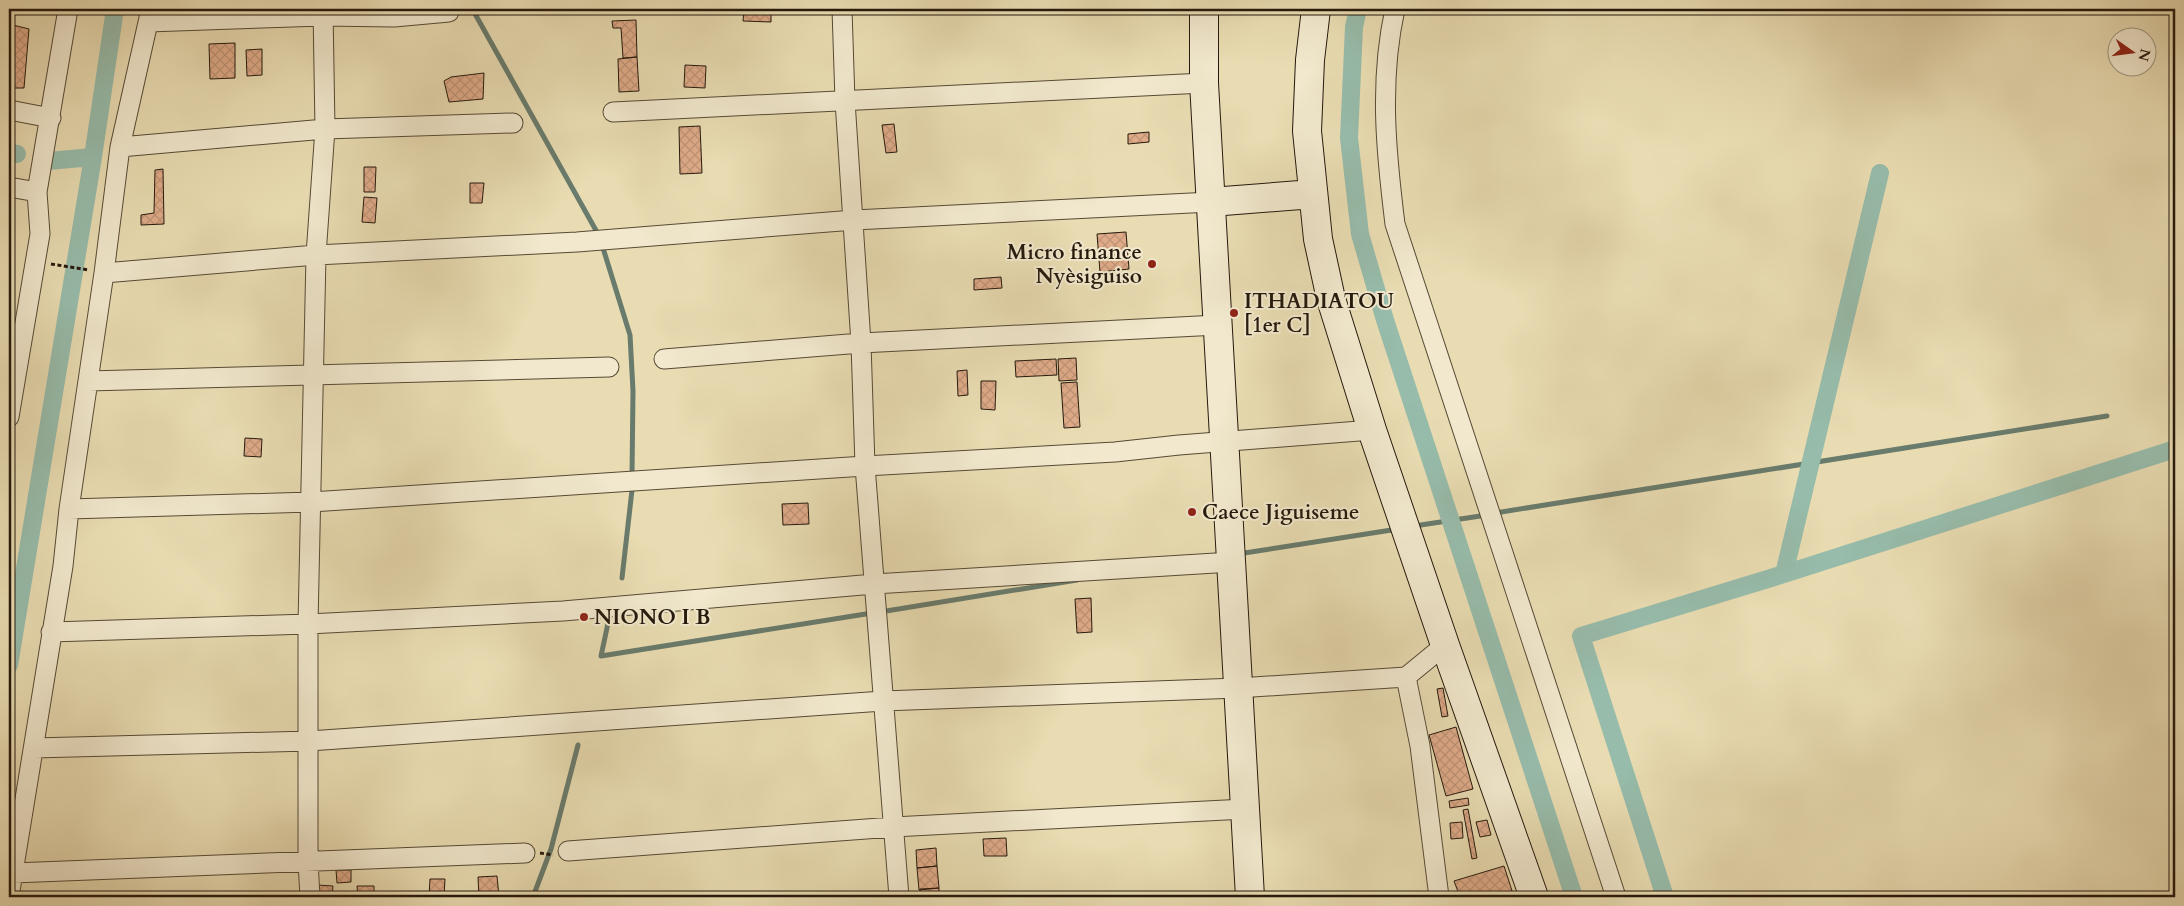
<svg xmlns="http://www.w3.org/2000/svg" width="2184" height="906" font-family="Cardo,serif">
	<style>
		.lines { fill: none; stroke-linecap: round; stroke-linejoin: round }
		.stream { stroke: #697b6c; stroke-width: 5 }
		.canal { stroke: #97bcab; stroke-width: 18 }
		.building { fill: url(#building-cross-hatch); stroke: #25190d }
		.street-casing { stroke: #564a36; stroke-width: 21 }
		.secondary-casing { stroke: #25190d; stroke-width: 30 }
		.path { stroke: #25190d; stroke-width: 3; stroke-dasharray: 4 2.5; stroke-linecap: butt }
		.street { stroke: #f1e8cd; stroke-width: 19 }
		.secondary { stroke: #f1e8cd; stroke-width: 28 }
		.poi-dot { fill: #8f2418; stroke: #f1e8cd; stroke-width: 2 }
		.labels { text-anchor: middle; stroke-width: 4; stroke-linejoin: round; paint-order: stroke }
		.poi-label { font-size: 21px; font-weight: bold; fill: #25190d; stroke: #f1e8cd; text-anchor: start }
	</style>
	<defs>
		<pattern id="building-cross-hatch" width="8" height="8" patternUnits="userSpaceOnUse" patternTransform="scale(1.25)"><rect width="8" height="8" fill="#dfab89"/><path d="M0 0l8 8M0 8l8-8" fill="none" stroke="#bf9375"/></pattern>
	</defs>
	<rect width="100%" height="100%" fill="#e9dcb2"/>
	<filter id="stains"><feTurbulence type="fractalNoise" baseFrequency=".004" numOctaves="4"/><feColorMatrix values="0 0 0 0 .2 0 0 0 0 .09 0 0 0 0 .02 0 0 0 .5 -.17"/></filter>
	<radialGradient id="worn" r=".72"><stop offset=".6" stop-color="#630" stop-opacity="0"/><stop offset="1" stop-color="#630" stop-opacity=".3"/></radialGradient>
	<g class="lines">
		<path class="stream" d="M474,12l124,222
			M603,248l27,87 3,56 -1,84
			M1495,513l612,-97
			M1414,526l73,-11
			M1238,554l160,-25
			M622,578l10,-88
			M880,612l197,-32
			M610,614l-9,42 271,-43
			M533,897l18,-48 27,-104"/>
		<path class="canal" d="M1358,9l-4,18 -5,111 11,96 25,86 189,577
			M9,153l8,1
			M48,161l45,-4
			M1784,574l391,-125
			M9,665l84,-508 22,-148
			M1665,897l-84,-261 203,-62 96,-401"/>
	</g>
	<path class="building" d="M744,10h27v12l-28,-1z
		M636,20l1,37 -14,1 -2,-30h-8l-1,-7z
		M9,24l20,5 -5,59h-15z
		M235,43v35l-25,1 -1,-35z
		M262,49v26l-15,1 -1,-26z
		M637,57l2,34 -20,1 -1,-33z
		M685,65l21,1 -1,22 -21,-1z
		M484,73l-1,26 -34,3 -5,-21 7,-4z
		M894,124l3,28 -11,1 -4,-28z
		M700,126l2,47 -22,1 -1,-47z
		M1149,132v10l-21,2v-10z
		M364,167h12l-1,25h-11z
		M163,169l1,55 -23,1v-10l13,-2 1,-43z
		M470,183h14l-2,20h-12z
		M364,197l13,1 -2,25 -13,-1z
		M1126,232l3,37 -29,3 -3,-38z
		M1001,277l1,11 -28,2v-11z
		M1076,358l1,22 -18,1 -1,-22z
		M1056,359l1,16 -41,2 -1,-16z
		M967,370l1,25 -10,1 -1,-25z
		M981,381h15l-1,29 -14,-1z
		M1077,382l3,45 -16,1 -3,-45z
		M245,438l17,1 -1,18 -17,-1z
		M808,503l1,21 -26,1 -1,-21z
		M1091,598l1,34 -15,1 -2,-34z
		M1443,688l5,28 -6,1 -5,-28z
		M1456,727l17,62 -27,7 -17,-61z
		M1468,798l1,7 -19,3 -1,-7z
		M1468,809l9,49 -5,1 -9,-49z
		M1487,820l4,15 -11,2 -4,-15z
		M1462,822l1,16 -12,1 -1,-16z
		M1006,838l1,18h-23l-1,-17z
		M936,848l1,18 -20,2 -1,-18z
		M937,866l2,22 -20,2 -2,-22z
		M1504,866l10,31h-54l-6,-16z
		M336,870h15v12l-14,1z
		M497,876l2,21h-20l-1,-20z
		M430,879h15l-1,18h-15z
		M317,885l16,1 -1,11h-16z
		M357,886h17v11h-16z
		M939,888v9h-19v-8z"/>
	<g class="lines">
		<g class="street-casing">
			<path id="street" d="M842,9l3,92 16,242 4,123 34,431
				M1395,9c-16,72 -9,143 0,215l221,673
				M148,22l175,-6 71,1 55,-5
				M9,110l42,8
				M613,112l591,-29
				M120,147l205,-18 188,-6
				M9,187l28,5
				M104,273l212,-18 261,-13 277,-22 357,-18
				M664,359l197,-16 357,-18
				M88,381l521,-14
				M9,417l31,-183 -3,-42 31,-183
				M69,509l242,-7 554,-36 250,-14 64,-7 193,-15
				M51,632l257,-8 255,-13 311,-27 358,-22
				M1406,677l14,69 19,151
				M34,748l275,-7 574,-40 355,-13 168,-11 39,-32
				M568,851l325,-24 352,-18
				M13,873l512,-20
				M9,897l54,-331 6,-57 35,-236 16,-126 31,-138
				M310,897l-2,-36v-237l8,-369 9,-126 -2,-120"/>
		</g>
		<g class="secondary-casing">
			<path id="secondary" d="M1204,9v74l46,814
				M1316,9l-6,51 -3,71 11,108 13,60 41,131 73,215 89,252
				M1211,202l102,-8"/>
		</g>
		<path class="path" d="M464,10l11,-1
			M51,264l38,6
			M540,853l13,2"/>
		<use href="#street" class="street"/>
		<use href="#secondary" class="secondary"/>
	</g>
	<g class="poi-dot">
		<circle cx="1152" cy="264" r="5"/>
		<circle cx="1234" cy="313" r="5"/>
		<circle cx="1192" cy="512" r="5"/>
		<circle cx="584" cy="617" r="5"/>
	</g>
	<g class="labels">
		<g class="poi-label">
			<text x="1142" y="259" text-anchor="end">Micro finance<tspan x="1142" dy="24">Nyèsiguiso</tspan></text>
			<text x="1244" y="308">ITHADIATOU<tspan x="1244" dy="24">[1er C]</tspan></text>
			<text x="1202" y="519">Caece Jiguiseme</text>
			<text x="594" y="624">NIONO I B</text>
		</g>
	</g>
	<rect width="2184" height="906" fill="none" stroke="#e9dcb2" stroke-width="30"/>
	<rect x="10" y="10" width="2164" height="886" fill="none" stroke="#25190d" stroke-width="2.5"/>
	<rect x="15" y="15" width="2154" height="876" fill="none" stroke="#25190d"/>
	<g transform="translate(2132 52) rotate(104)"><circle r="24" fill="#f1e8cd" stroke="#9f9580"/>
	<path d="M0-4L9 19L0 12L-9 19Z" fill="#8f2418"/>
	<text y="-8" font-size="14" font-weight="bold" text-anchor="middle" fill="#25190d">N</text>
	</g>
	<rect width="100%" height="100%" filter="url(#stains)"/>
	<rect width="100%" height="100%" fill="url(#worn)"/>
</svg>
